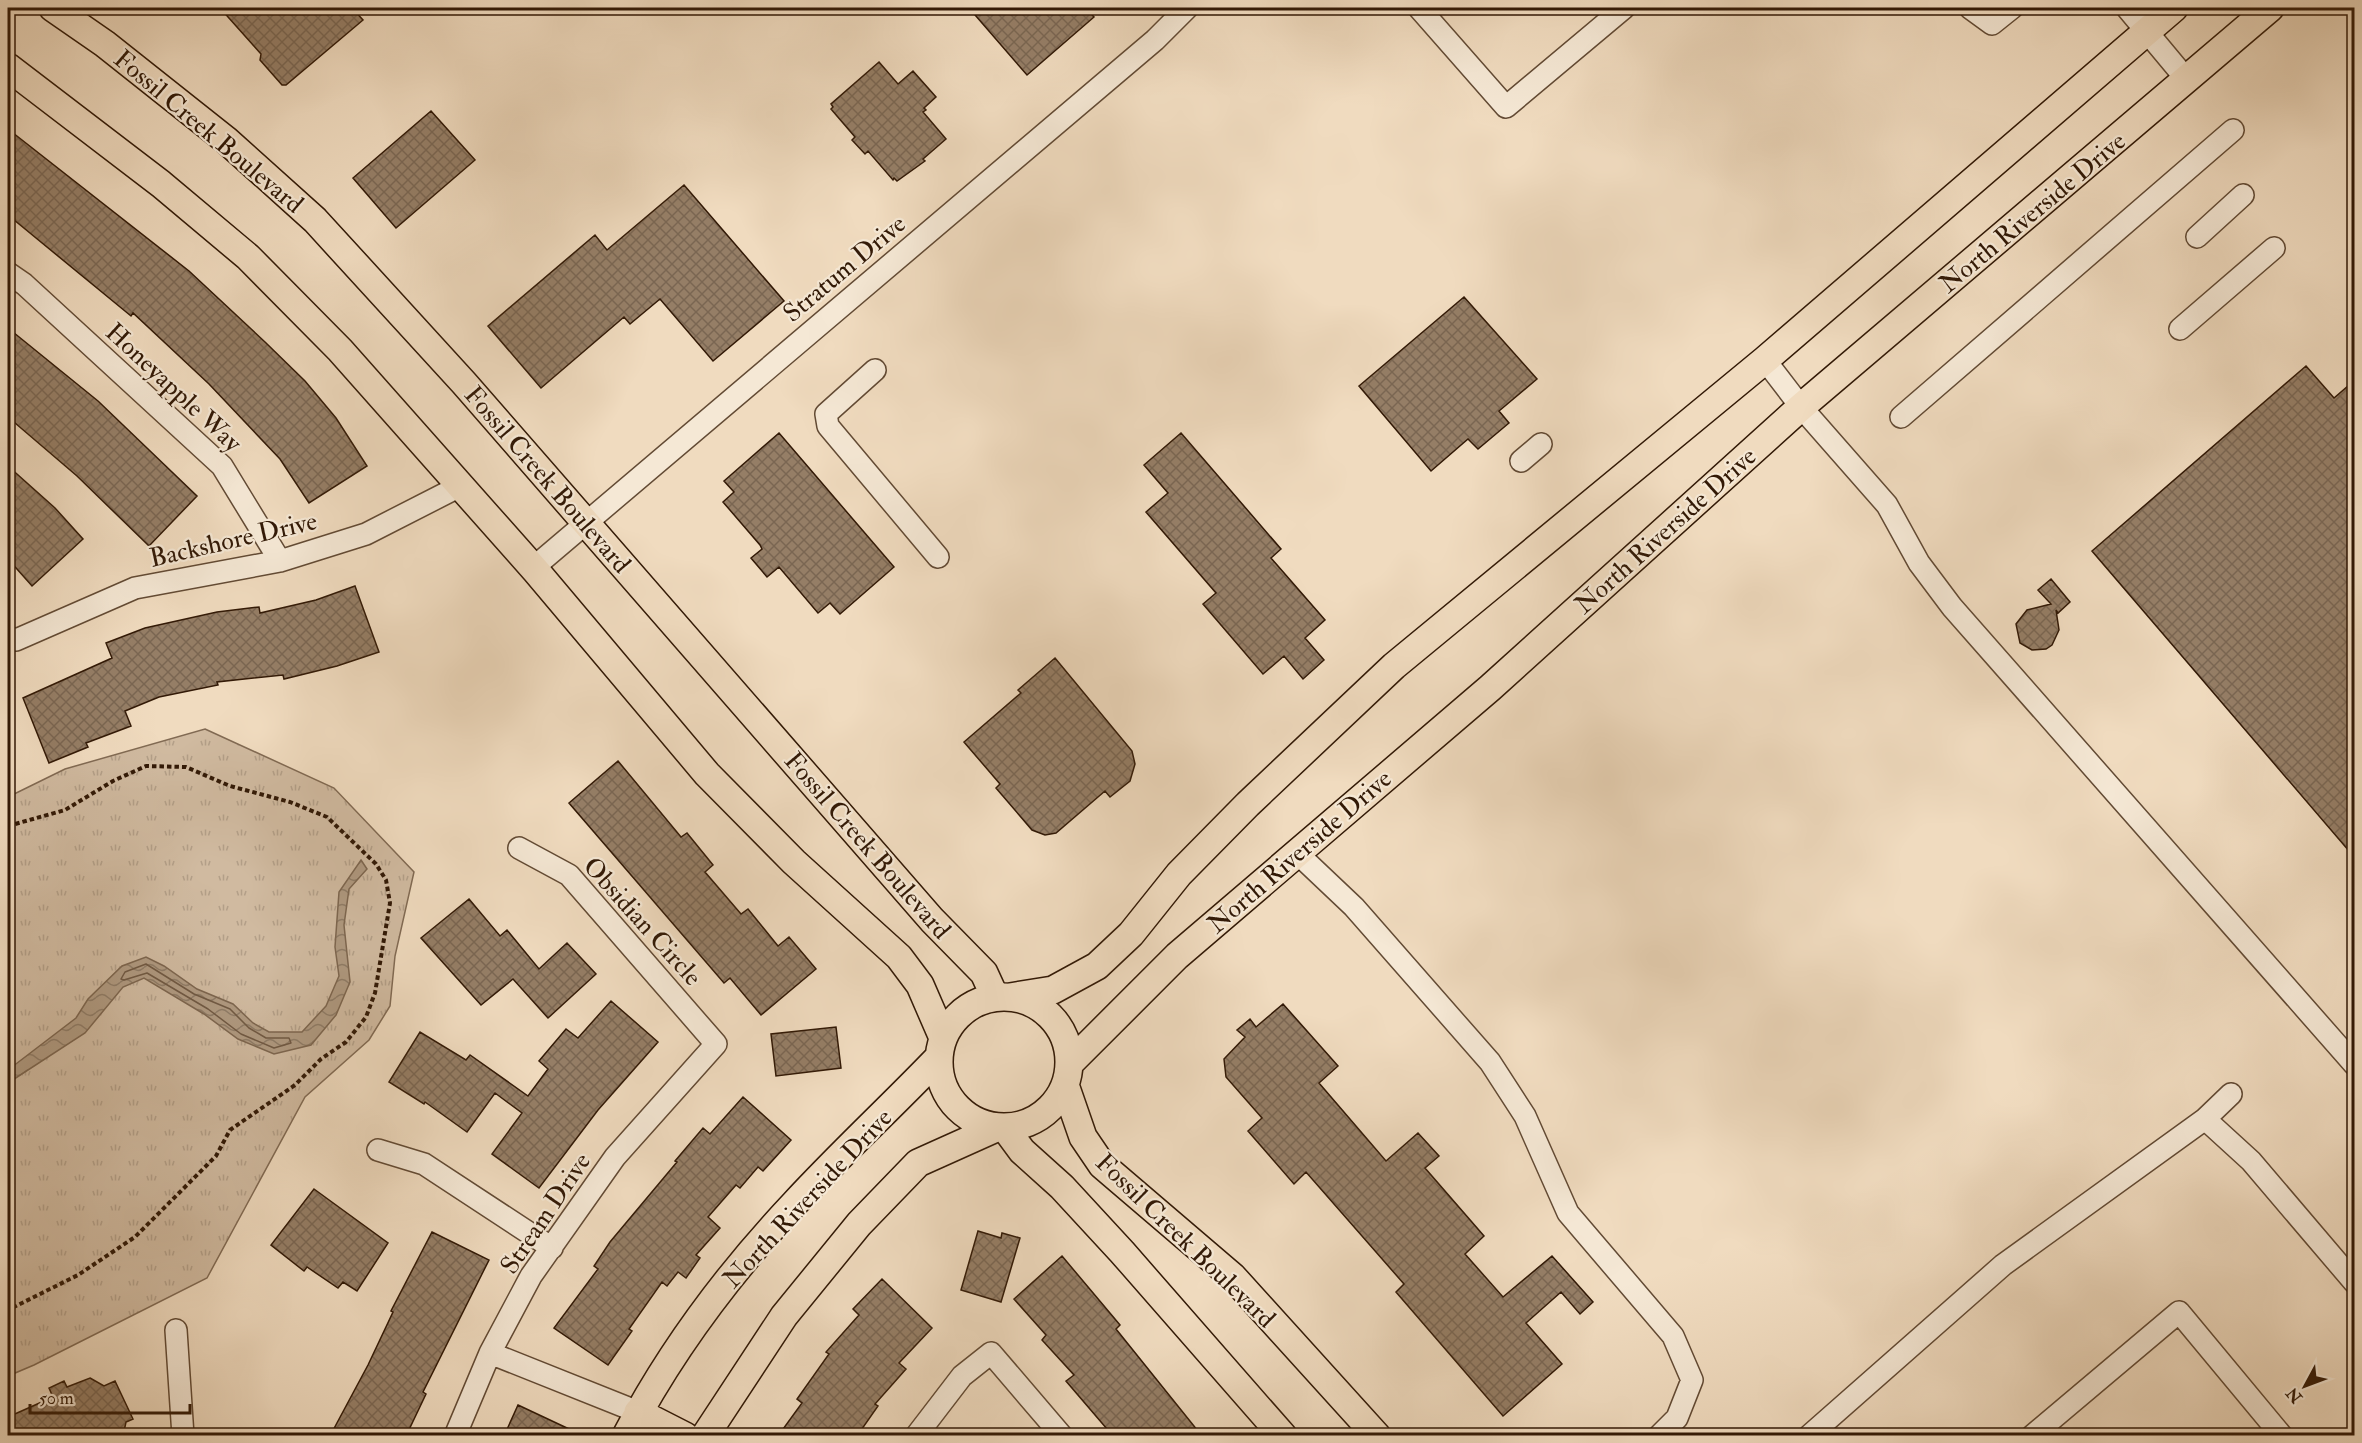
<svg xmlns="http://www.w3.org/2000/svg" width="2362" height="1443" font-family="'IM FELL Double Pica',serif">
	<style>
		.grass { fill: url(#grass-tufts); stroke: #816a53; stroke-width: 1.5 }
		.water { fill: url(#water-waves); stroke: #7d664f; stroke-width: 1.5 }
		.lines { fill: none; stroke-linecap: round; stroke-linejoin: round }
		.shore { stroke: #705943; stroke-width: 1.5 }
		.building { fill: url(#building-cross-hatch); stroke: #321906; stroke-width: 1.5 }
		.minor-casing { stroke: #624a34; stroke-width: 24 }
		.major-casing { stroke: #321906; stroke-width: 30 }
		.path { stroke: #321906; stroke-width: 4; stroke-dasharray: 4.5 3; stroke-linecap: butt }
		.minor { stroke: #f5e8d5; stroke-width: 21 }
		.major { stroke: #f0dbbf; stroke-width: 27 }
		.labels { text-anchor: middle; stroke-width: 4.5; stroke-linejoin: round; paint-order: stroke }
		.street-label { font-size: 26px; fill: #321906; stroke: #f5e8d5 }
	</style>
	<defs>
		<pattern id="grass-tufts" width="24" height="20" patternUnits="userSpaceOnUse" patternTransform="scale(1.5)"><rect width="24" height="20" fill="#d0baa0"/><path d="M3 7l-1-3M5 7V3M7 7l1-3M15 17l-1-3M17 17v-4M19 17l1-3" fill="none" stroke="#b39f88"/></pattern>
		<pattern id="water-waves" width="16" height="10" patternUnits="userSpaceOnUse" patternTransform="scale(1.5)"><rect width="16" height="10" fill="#af9980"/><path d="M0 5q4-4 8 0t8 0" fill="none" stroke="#8f7c67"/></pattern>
		<pattern id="building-cross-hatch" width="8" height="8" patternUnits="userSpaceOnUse" patternTransform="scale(1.5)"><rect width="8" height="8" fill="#957e66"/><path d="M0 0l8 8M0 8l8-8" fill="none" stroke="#7a6652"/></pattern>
	</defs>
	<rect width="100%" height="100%" fill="#f0dbbf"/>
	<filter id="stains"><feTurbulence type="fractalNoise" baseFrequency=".00333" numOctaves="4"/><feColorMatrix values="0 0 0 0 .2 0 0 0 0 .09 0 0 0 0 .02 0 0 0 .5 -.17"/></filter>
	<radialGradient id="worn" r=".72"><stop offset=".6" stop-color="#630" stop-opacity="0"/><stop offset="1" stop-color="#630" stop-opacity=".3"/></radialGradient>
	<path class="grass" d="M205,729l129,59 80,84 -19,84 -5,50 -21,34 -64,57 -98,181 -173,87 -26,11v-579l57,-28z"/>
	<path class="water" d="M361,860l6,9 -18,20 -5,36 6,57 -14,33 -25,30 -37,9 -36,-15 -34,-25 -60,-36 -21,9 -38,46 -77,50v-13l68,-52 12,-19 34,-33 24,-9 18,9 33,23 36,15 20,19 16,9h33l24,-26 13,-30 -4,-29 4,-55z"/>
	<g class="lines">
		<path class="shore" d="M146,964l48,30 36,15 19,19 17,10h23l2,5 -17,5 -33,-14 -33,-25 -61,-36 -23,7 -3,-1 4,-7z"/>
	</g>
	<path class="building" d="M220,8h132l11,12 -77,65h-4l-22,-25 1,-6z
		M969,8h117l8,9 -67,58z
		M879,62l19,22 15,-13 23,26 -12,11 2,2 -3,2 23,27 -23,20 2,2 -28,20 -3,-3 -1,2 -25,-29 -3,3 -13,-14 3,-3 -24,-28 2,-2 -2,-3z
		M431,111l44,49 -79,68 -43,-50z
		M8,129l181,142 76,71 40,39 31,37 31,48 -58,37 -29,-44 -71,-75 -76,-71 -2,3 -123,-101z
		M684,185l100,116 -71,60 -53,-62 -30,25 -6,-7 -83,71 -53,-62 107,-91 12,15z
		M1464,297l73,82 -38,32 10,12 -31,26 -10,-10 -37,32 -72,-85z
		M8,328l90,73 99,95 -48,50 -72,-70 -69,-59z
		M2306,366l28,32 21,-18v478l-263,-307z
		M779,433l115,134 -54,47 -10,-11 -12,10 -39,-46 -12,10 -16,-19 11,-9 -2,-4 -37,-43 11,-10 -10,-11z
		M1181,433l100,116 -10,9 54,62 -20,18 19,22 -21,19 -19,-23 -21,18 -60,-70 13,-11 -70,-81 22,-19 -24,-28z
		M8,466l47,42 28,31 -51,47 -24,-27z
		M2051,579l19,23 -12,11 -2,-3 3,20 -7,15 -6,4 -14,1 -12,-7 -4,-19 11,-14 24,-6 -13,-14z
		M355,586l24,66 -42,14 -53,13 -1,-4 -66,7 1,3 -59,12 -34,14 6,15 -45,17 2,4 -39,16 -26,-65 89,-40 -6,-15 39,-15 72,-16 42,-5 1,6 56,-13z
		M1055,658l77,93 3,13 -5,17 -20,16 -5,-6 -49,42 -11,2 -13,-5 -36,-42 4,-4 -36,-42 57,-49 -3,-3z
		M618,761l63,76 6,-4 26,32 -8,7 36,42 7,-5 30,37 11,-9 27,32 -55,46 -31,-37 -6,5 -155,-180z
		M469,899l31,37 7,-6 32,39 28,-26 29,31 -48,44 -35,-39 -32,26 -60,-67z
		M611,1001l47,41 -60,68 -59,78 -47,-34 30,-41 -27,-20 -28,39 -42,-30 -1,2 -35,-22 31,-50 46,28 4,-5 58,41 20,-27 -9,-8 27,-32 12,9z
		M1283,1004l55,62 -19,17 67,78 32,-28 21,23 -14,12 59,68 -19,18 38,43 49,-41 41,46 -13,12 -19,-22 -35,31 36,41 -59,52 -107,-124 8,-8 -98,-112 -12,12 -46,-53 14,-13 -36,-41 -2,-18 21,-22 -8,-7 13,-11 6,8z
		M836,1027l5,41 -65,8 -5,-42z
		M743,1097l48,43 -28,31 -5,-4 -18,21 -4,-3 -28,32 12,11 -24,27 4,3 -14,20 -8,-6 -11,14 -5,-4 -33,47 3,2 -24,34 -54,-37 44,-59 -4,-3 16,-24 67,-80 -2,-1 28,-33 7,6z
		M314,1189l74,54 -31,48 -14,-9 -5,6 -31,-21 -3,4 -33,-26z
		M978,1231l23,7 1,-5 18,5 -19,64 -40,-12z
		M432,1232l57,28 -66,132 3,2 -20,42h-76l38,-71 25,-53 -2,-1z
		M1062,1256l58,69 -4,4 86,107h-89l-47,-55 8,-6 -32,-35 4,-5 -32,-36z
		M882,1279l50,49 -33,35 7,6 -31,35 3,2 -21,30h-79l24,-33 -5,-4 32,-45 -3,-2 33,-37 -6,-6z
		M90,1378l14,8 11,-5 18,38 -7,3 -3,14h-115v-19l45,-20 -4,-9 15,-7 3,6z
		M518,1405l66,31h-80z"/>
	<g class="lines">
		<g class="minor-casing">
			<path id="minor" d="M1419,8l87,99 118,-99
				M1970,8l22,16 20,-16
				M2127,8l60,72
				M2197,237l46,-42
				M8,273l16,11 198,182 58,95
				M2180,329l94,-81
				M1765,360l36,47 86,98 32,58 33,44 402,457
				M875,370l-49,44 2,12 110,131
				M1901,417l332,-287
				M1521,461l20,-17
				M533,568l622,-528 32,-32
				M8,637l8,3 119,-52 145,-27 86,-27 94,-48
				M1297,853l57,54 136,155 35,54 43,97 105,123 19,44 -15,38 -18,18
				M2205,1119l46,42 103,121
				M378,1150l46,14 128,84
				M176,1330l7,106
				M490,1353l148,59
				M455,1436l35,-83 41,-77 84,-119 101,-113 -147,-169 -50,-27
				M916,1436l46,-60 29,-23 71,83
				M1809,1436l194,-171 202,-146 26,-25
				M2032,1436l147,-124 103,124"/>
		</g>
		<g class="major-casing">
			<path id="major" d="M53,8l52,36 121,96 89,80 149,163 468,537 52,53 11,24
				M8,67l153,117 87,73 92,93 196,221 171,203 87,88 105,95 21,28 23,53
				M939 1062a65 65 0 1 1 130 0a65 65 0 1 1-130 0Z
				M1010,997l43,-7 44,-24 34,-32 48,-60 69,-70 146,-138 371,-306 409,-352
				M1069,1064l108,-108 313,-268 311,-281 469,-399
				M1065,1085l18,52 19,28 131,112 144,159
				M1005,1128l17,23 40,36 60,65 161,184
				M638,1412l47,24
				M626,1436c44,-84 104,-164 168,-232 46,-50 97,-97 144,-146
				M705,1436l79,-120 75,-92 59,-61 78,-35"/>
		</g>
		<path class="path" d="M8,826l57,-16 48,-29 33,-15 40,1 44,19 60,16 37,15 49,47 10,16 4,23 -15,90 -9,24 -20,25 -25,17 -26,26 -65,45 -14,26 -81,81 -57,38 -70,35"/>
		<use href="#minor" class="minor"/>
		<use href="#major" class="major"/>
	</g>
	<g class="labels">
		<g class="street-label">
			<text transform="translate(209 131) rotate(40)" y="9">Fossil Creek Boulevard</text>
			<text transform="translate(2032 212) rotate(-40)" y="9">North Riverside Drive</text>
			<text transform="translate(844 268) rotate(-40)" y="9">Stratum Drive</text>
			<text transform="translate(174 387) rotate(43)" y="9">Honeyapple Way</text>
			<text transform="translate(548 479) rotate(49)" y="9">Fossil Creek Boulevard</text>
			<text transform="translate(1665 530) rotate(-42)" y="9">North Riverside Drive</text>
			<text transform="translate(233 539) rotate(-13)" y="9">Backshore Drive</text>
			<text transform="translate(868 845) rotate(49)" y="9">Fossil Creek Boulevard</text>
			<text transform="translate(1299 851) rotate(-41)" y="9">North Riverside Drive</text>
			<text transform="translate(643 921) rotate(48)" y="9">Obsidian Circle</text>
			<text transform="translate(807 1198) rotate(-47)" y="9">North Riverside Drive</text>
			<text transform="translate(545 1213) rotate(-56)" y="9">Stream Drive</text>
			<text transform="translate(1186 1240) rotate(44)" y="9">Fossil Creek Boulevard</text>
		</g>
	</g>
	<rect width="2362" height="1443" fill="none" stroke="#f0dbbf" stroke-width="30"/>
	<rect x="9" y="9" width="2344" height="1425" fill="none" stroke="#321906" stroke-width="3"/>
	<rect x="15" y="15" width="2332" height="1413" fill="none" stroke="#321906" stroke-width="1.5"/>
	<g transform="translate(2305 1386) rotate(229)" stroke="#f5e8d5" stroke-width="4.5" paint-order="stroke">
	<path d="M0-4.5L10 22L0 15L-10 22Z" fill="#321906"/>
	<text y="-9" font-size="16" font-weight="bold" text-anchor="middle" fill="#321906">N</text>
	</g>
	<path d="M30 1404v9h160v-9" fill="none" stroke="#321906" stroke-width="3"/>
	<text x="39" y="1404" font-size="18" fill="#321906" stroke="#f5e8d5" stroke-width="4.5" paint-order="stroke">50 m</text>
	<rect width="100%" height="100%" filter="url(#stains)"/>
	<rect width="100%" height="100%" fill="url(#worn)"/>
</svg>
